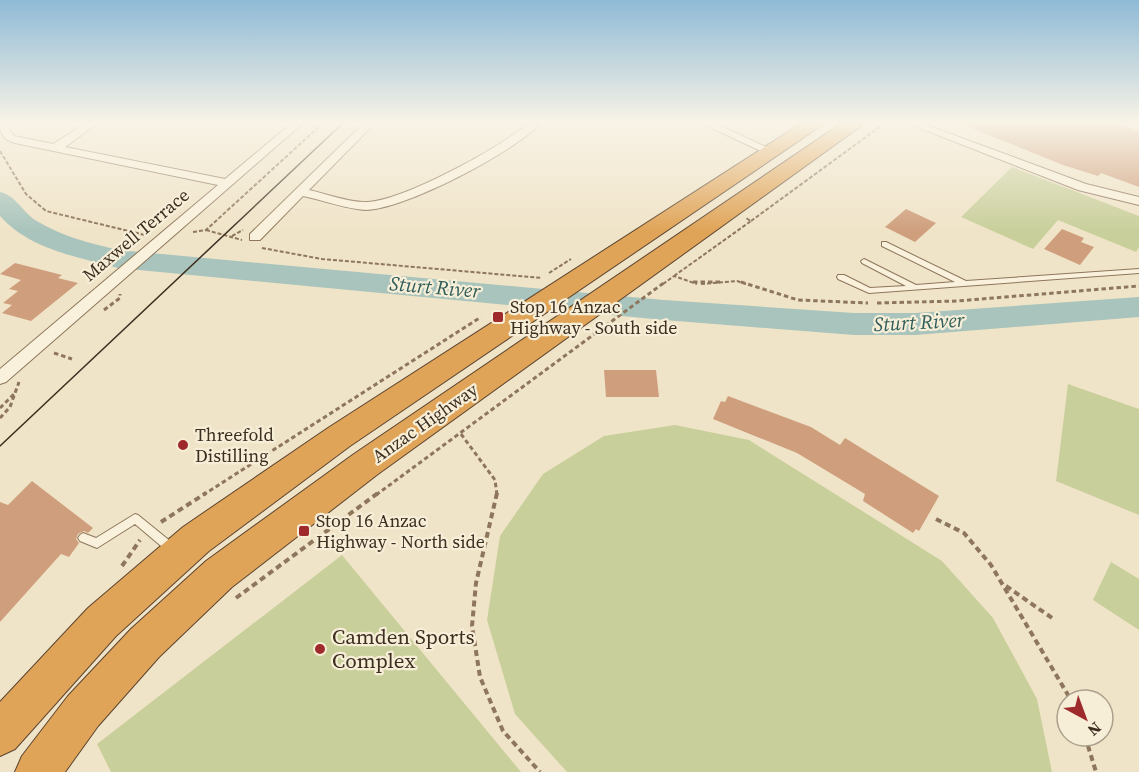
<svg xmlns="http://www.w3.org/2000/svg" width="1139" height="772" font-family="'Source Serif 4',serif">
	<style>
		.green { fill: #c9cf9b }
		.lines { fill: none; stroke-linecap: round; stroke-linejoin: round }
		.river { fill: #a9c4bc; fill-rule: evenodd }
		.building { fill: #cf9f7d }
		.lane-casing { stroke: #8d765c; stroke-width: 2 }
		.street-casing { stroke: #8d765c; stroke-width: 2 }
		.highway-casing { stroke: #5b4430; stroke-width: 2 }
		.path-far2 { stroke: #8d765c; stroke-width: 2; stroke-dasharray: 4 2; stroke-linecap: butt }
		.path-far1 { stroke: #8d765c; stroke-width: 3; stroke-dasharray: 4.5 3; stroke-linecap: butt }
		.path { stroke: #8d765c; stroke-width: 4; stroke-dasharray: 6 4; stroke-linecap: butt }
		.lane { fill: #faf1dc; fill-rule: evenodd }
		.street { fill: #faf1dc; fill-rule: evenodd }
		.highway { fill: #e0a458; fill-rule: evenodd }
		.tram { stroke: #3d2e20; stroke-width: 1.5 }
		.poi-dot { fill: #9e2a2b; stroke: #f7eed8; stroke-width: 2 }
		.labels { text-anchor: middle; stroke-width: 4.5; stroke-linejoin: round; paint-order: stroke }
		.street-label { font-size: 18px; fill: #3d2e20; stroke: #f7eed8 }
		.poi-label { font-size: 18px; fill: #3d2e20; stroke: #f7eed8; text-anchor: start }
		.water-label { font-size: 20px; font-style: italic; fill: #2f5d5a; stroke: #f7eed8 }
		.near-poi-label { font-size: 21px; fill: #3d2e20; stroke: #f7eed8; text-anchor: start }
	</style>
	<rect width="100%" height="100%" fill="#f0e4c8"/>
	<path class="green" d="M1012,167l127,49v31l-3,5 -78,-32 -25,29 -72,-32z
		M1068,384l71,25v106l-83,-34z
		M675,425l74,15 193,121 51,57 44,81 15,73h-485l-52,-58 -28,-94 13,-84 43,-62 61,-38z
		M342,555l179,217h-410l-14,-28z
		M1111,562l28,17v51l-46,-30z"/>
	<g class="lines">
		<path class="river" d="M0,192c15,3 22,19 35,28 26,16 54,23 83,30l546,50 190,13h61l224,-16v20l-224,18h-61l-190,-15 -546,-52c-41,-11 -89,-19 -118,-52z"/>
	</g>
	<path class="building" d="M959,123h155l25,8v56l-38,-14 -3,3 -35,-11z
		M906,209l30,14 -21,19 -30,-15z
		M1062,229l22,9 -3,4 13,5 -14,18 -36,-16z
		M15,263l47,12 -4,3 20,5 -47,38 -29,-8 10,-8 -9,-2 15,-12 -9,-2 12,-9 -21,-6z
		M604,370h52l3,27h-53z
		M728,396l83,31 29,18 5,-7 94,58 -20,35 -3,-2 -3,4 -50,-32 2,-7 -68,-41 -84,-34 8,-18 4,1z
		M32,481l61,47 -5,5 -4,-2 -6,3 -2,5 3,4 -10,14 -8,-3 -61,68v-120l8,3z"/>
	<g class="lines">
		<g class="lane-casing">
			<path id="lane" d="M882,242h4l80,39 173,-12v4l-270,20 -31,-14 -1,-2 1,-2h6l26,13 36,-2 -44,-23 -1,-2 3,-2 52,26 39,-3 -73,-36z
				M135,514l3,1 37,30 1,3 -1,3 -4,2 -4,-2 -32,-27 -38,24 -17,-7 -2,-3 2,-3 3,-2 13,5z"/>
		</g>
		<g class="street-casing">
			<path id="street" d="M0,123h5l9,13 39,8 33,-21h12l-33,24 160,32 67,-56h11l-297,259 -6,2v-15l218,-184 -203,-42c-11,-3 -15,-8 -15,-20z
				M364,123h11l-66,67c18,4 41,13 59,12 39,-3 131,-54 161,-79h11c-23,28 -137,87 -174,87 -20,-1 -43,-10 -63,-14l-43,44h-10v-6z
				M701,123h13l63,29 -10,2z
				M907,123h14l165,61 53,13v8l-61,-15z"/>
		</g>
		<g class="highway-casing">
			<path id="highway" d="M802,123h23l-475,323 -141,105 -93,85 -101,113 -15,7v-54l88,-94 95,-81 145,-99z
				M842,123h23l-487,351 -146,113 -73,70 -61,69 -33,46h-50l7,-16 46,-60 63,-67 75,-68 148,-107z"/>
		</g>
		<path class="path-far2" d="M0,151l26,43 20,17 99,24
			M751,221l134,-98
			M206,230l36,10
			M193,232l13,-2 117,-107
			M232,236l11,-6
			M262,248l60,11 220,19
			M549,273l22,-14
			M674,276l77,-55 -5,-3
			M663,284l11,-8 23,8
			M701,284l36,-3 9,3"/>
		<path class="path-far1" d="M693,282h28
			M741,282l57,18 70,3
			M877,303l80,-2 182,-15
			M104,310l16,-12v-4
			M54,353l18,6
			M0,408l14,-14
			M0,418l10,-11 9,-25
			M461,434l34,46 2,15
			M203,495l278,-178
			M376,495l289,-213"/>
		<path class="path" d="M497,493l-21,90 -4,43 8,51 23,54 37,41
			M936,519l28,14 27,32 80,135
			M161,522l45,-29
			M122,566l18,-26
			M1006,586l49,34
			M236,598l142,-105
			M1085,736l11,36"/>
		<use href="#lane" class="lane"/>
		<use href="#street" class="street"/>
		<use href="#highway" class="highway"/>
		<path class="tram" d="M0,446l343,-323"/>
	</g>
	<linearGradient id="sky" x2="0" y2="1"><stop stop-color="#8fbad6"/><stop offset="0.53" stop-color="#f8f3e6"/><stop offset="1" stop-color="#f8f3e6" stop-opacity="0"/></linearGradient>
	<rect width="1139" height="231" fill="url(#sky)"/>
	<g class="poi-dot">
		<rect x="492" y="311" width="12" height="12" rx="3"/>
		<circle cx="183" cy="445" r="6"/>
		<rect x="298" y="525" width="12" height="12" rx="3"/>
		<circle cx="320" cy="649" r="6"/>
	</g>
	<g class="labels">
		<g class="street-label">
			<text transform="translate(136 235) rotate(-40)" y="6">Maxwell Terrace</text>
			<text transform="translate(425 423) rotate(-35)" y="6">Anzac Highway</text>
		</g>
		<g class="poi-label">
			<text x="510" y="313">Stop 16 Anzac<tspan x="510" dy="21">Highway - South side</tspan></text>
			<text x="195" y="441">Threefold<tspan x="195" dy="21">Distilling</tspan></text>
			<text x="316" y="527">Stop 16 Anzac<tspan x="316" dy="21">Highway - North side</tspan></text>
		</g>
		<g class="water-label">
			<text transform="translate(435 287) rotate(5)" y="7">Sturt River</text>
			<text transform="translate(919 322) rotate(-3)" y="7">Sturt River</text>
		</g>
		<g class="near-poi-label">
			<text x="332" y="644">Camden Sports<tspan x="332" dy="24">Complex</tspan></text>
		</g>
	</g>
	<g transform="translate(1085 718) rotate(139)"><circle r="28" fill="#f7eed8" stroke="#ada18e" stroke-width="1.5"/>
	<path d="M0-4.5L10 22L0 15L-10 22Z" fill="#9e2a2b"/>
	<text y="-9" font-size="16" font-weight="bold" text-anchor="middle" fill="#3d2e20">N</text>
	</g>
</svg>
